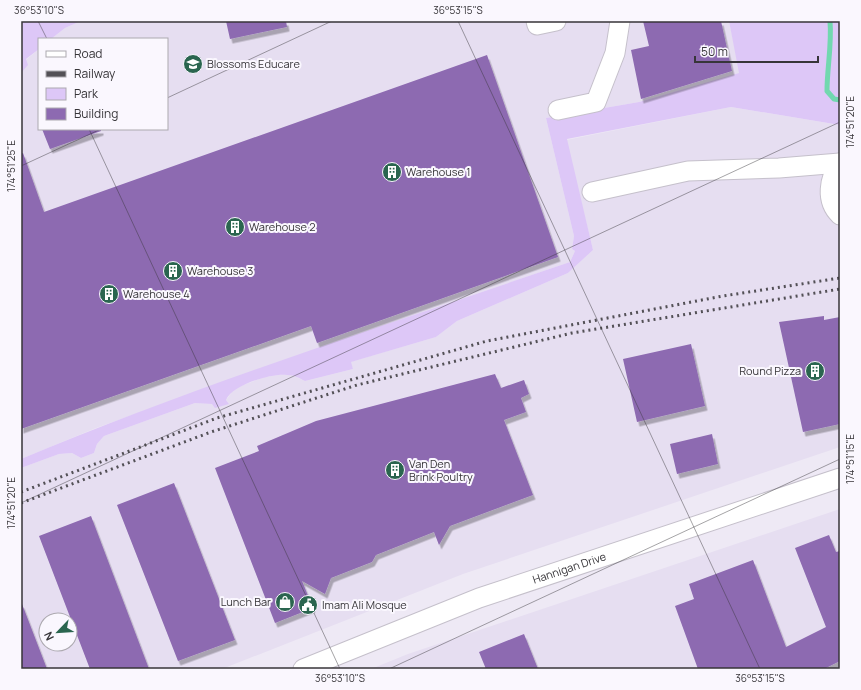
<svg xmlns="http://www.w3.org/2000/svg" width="861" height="690" font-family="Manrope,sans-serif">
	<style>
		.built { fill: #e6def1; fill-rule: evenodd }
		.green { fill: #ddc7f7 }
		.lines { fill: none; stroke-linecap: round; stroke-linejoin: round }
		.stream { stroke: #71d8af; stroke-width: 5 }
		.building { fill: #8d6ab1; filter: url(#shadow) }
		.minor-casing { stroke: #c5c0cb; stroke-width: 21 }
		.minor { stroke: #fff; stroke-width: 19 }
		.rail { stroke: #535056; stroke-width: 3; stroke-dasharray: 2 4; stroke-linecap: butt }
		.ticks { fill: none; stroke: #373539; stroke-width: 1; stroke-opacity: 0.45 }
		.labels { text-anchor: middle; stroke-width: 4; stroke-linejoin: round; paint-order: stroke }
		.poi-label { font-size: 11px; fill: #373539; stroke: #faf7fe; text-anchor: start }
		.street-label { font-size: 11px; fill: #373539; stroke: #faf7fe }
		.neatline { fill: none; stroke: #373539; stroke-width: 1.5 }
		.ticks-label { font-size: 10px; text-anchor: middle; fill: #373539 }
	</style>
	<defs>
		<filter id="shadow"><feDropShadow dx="2.5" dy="4.5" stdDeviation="0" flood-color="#0004"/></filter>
	</defs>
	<rect width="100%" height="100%" fill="#eee9f5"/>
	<path class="built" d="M81,21h648l11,52 -101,29 -93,16 28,118 -2,13 3,2 -5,11 -262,90 -212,76 -75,31v-395l18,-15v80h128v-90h-116l14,-11z
		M731,107l109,18v322l-377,127 -241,95h-201v-201l38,-14 13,-1 9,5 13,-5 3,-9 7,-8 91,-33 34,1 -3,-4 6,-8 9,-6 23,-9 22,-3 10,3 9,4 48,-12 -3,-7 86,-25 21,-16 111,-48 25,-23 -27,-110zM46,620h24v24h-24z
		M840,509v160h-469l37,-15z"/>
	<path class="green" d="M21,21h60l-16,7 -14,11h-12v10l-13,10 2,6 -7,8z
		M729,21h111v104l-109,-18 -164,32 26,111 -25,23 -111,48 -21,16 -85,25 2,7 -48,12c-6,-3 -11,-6 -18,-6 -15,-2 -55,10 -61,25l3,4 -14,4 -3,-4 -17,-1 -91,33 -7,8 -3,9 -13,5 -9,-5 -13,1 -38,14v-9c179,-75 365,-134 549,-197l5,-11 -3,-2 2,-13 -28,-118 93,-16 100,-29z"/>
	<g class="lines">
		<path class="stream" d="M830,21c2,24 -3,47 -3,70l7,8 6,1"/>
	</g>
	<path class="building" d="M226,21h60l1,6 -57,12z
		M643,21h78l11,50 -91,28 -10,-49 18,-4z
		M487,55l71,202 -241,86 -6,-17 -290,103v-275l2,-1 21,59z
		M42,129h59v2l-51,18z
		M824,316v4l16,-3v107l-37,8 -24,-110z
		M691,344l14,62 -68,16 -14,-63z
		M495,374l6,14 23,-8 5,14 -8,4 5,14 -22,8 29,75 -83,31 -11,19 -5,-13 -58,23 -4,7 -41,16 -6,16 -23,-13 11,27 -38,15 -60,-155 44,-17 -2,-5 59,-25z
		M712,434l6,30 -41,10 -7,-30z
		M174,483l61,157 -57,21 -61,-156z
		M91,516l58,153h-59l-51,-133z
		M829,535l7,17 4,-1v110l-16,8h-126l-23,-63 19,-7 -5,-15 64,-24 33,87 40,-20 -31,-79z
		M21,604h1l25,65h-26z
		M524,634l14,35h-52l-7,-17z"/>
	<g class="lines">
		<g class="minor-casing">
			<g id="minor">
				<path d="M536,21l1,4 19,-4"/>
				<path d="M558,110l38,-8 19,-49 5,-32"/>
				<path d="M840,163c-11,15 -15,38 0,52"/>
				<path d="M592,192l96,-21 91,-3 61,-5"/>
				<path id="s1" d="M303,669l176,-71 361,-120"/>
			</g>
		</g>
		<use href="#minor" class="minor"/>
		<path class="rail" d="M21,492l196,-74 270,-77 236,-45 117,-18
			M21,503l190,-71 146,-47 215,-52 268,-44"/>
	</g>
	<path class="ticks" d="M38,21l9,18M458,21l302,648M167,98l165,-77M89,129l251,540M21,166l80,-37M21,503l819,-381M389,669l451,-210"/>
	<defs>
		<g id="school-disc" transform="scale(1)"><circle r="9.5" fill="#2a654f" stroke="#faf7fe"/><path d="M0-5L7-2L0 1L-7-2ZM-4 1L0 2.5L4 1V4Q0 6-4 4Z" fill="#fff"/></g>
		<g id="building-disc" transform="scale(1)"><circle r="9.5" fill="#2a654f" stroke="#faf7fe"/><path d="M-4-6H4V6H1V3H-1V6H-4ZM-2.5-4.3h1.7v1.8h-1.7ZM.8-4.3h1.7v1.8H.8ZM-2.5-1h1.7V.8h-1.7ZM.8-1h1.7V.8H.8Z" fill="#fff"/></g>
		<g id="shop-disc" transform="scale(1)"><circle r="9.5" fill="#2a654f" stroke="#faf7fe"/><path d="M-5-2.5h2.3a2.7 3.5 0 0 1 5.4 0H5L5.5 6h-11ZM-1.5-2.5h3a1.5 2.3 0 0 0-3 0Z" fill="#fff"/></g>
		<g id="civic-disc" transform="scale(1)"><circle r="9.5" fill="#2a654f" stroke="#faf7fe"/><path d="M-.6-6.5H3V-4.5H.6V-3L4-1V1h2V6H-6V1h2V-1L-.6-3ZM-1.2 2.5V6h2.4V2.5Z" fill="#fff"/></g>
	</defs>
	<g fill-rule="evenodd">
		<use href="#school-disc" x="193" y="64"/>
		<use href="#building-disc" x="392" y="172"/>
		<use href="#building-disc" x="235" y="227"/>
		<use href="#building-disc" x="173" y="271"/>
		<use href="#building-disc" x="109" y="294"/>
		<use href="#building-disc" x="815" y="371"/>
		<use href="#building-disc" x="395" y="470"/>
		<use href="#shop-disc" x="285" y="602"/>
		<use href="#civic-disc" x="308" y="605"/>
	</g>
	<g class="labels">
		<g class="poi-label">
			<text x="207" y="68">Blossoms Educare</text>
			<text x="406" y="176">Warehouse 1</text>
			<text x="249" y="231">Warehouse 2</text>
			<text x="187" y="275">Warehouse 3</text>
			<text x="123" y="298">Warehouse 4</text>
			<text x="801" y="375" text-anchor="end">Round Pizza</text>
			<text x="409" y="468">Van Den<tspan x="409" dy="13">Brink Poultry</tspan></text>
			<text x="271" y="606" text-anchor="end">Lunch Bar</text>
			<text x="322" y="609">Imam Ali Mosque</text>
		</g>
		<g class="street-label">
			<text dy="4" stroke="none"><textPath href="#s1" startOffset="285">Hannigan Drive</textPath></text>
		</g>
	</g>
	<rect width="861" height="690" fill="none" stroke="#faf7fe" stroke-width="44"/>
	<rect x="38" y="38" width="130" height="92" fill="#faf7fe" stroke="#aca9af"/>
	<rect x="46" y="51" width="20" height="6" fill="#ffffff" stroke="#aca9af"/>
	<text x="74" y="58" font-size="12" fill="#373539">Road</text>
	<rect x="46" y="71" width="20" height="6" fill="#535056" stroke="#aca9af"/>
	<text x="74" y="78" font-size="12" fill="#373539">Railway</text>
	<rect x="46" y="88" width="20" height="12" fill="#ddc7f7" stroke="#aca9af"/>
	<text x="74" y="98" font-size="12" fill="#373539">Park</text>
	<rect x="46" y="108" width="20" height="12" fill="#8d6ab1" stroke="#aca9af"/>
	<text x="74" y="118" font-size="12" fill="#373539">Building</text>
	<g transform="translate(58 632) rotate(245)"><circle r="19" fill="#faf7fe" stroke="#aca9af"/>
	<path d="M0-3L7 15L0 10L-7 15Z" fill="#2a654f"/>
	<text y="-6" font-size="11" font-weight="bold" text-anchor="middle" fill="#373539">N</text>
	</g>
	<path d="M695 56v6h123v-6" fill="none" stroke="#373539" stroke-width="2"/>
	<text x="701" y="56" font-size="12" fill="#373539" stroke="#faf7fe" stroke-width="3" paint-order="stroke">50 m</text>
	<rect x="22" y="22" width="817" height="646" class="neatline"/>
	<g class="ticks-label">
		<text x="39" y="14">36°53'10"S</text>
		<text x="458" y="14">36°53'15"S</text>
		<text transform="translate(850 122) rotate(-90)" y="4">174°51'20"E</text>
		<text transform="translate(11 166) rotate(-90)" y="4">174°51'25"E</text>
		<text transform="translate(850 459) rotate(-90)" y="4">174°51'15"E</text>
		<text transform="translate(11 503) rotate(-90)" y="4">174°51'20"E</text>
		<text x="340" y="682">36°53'10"S</text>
		<text x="760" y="682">36°53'15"S</text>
	</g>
</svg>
